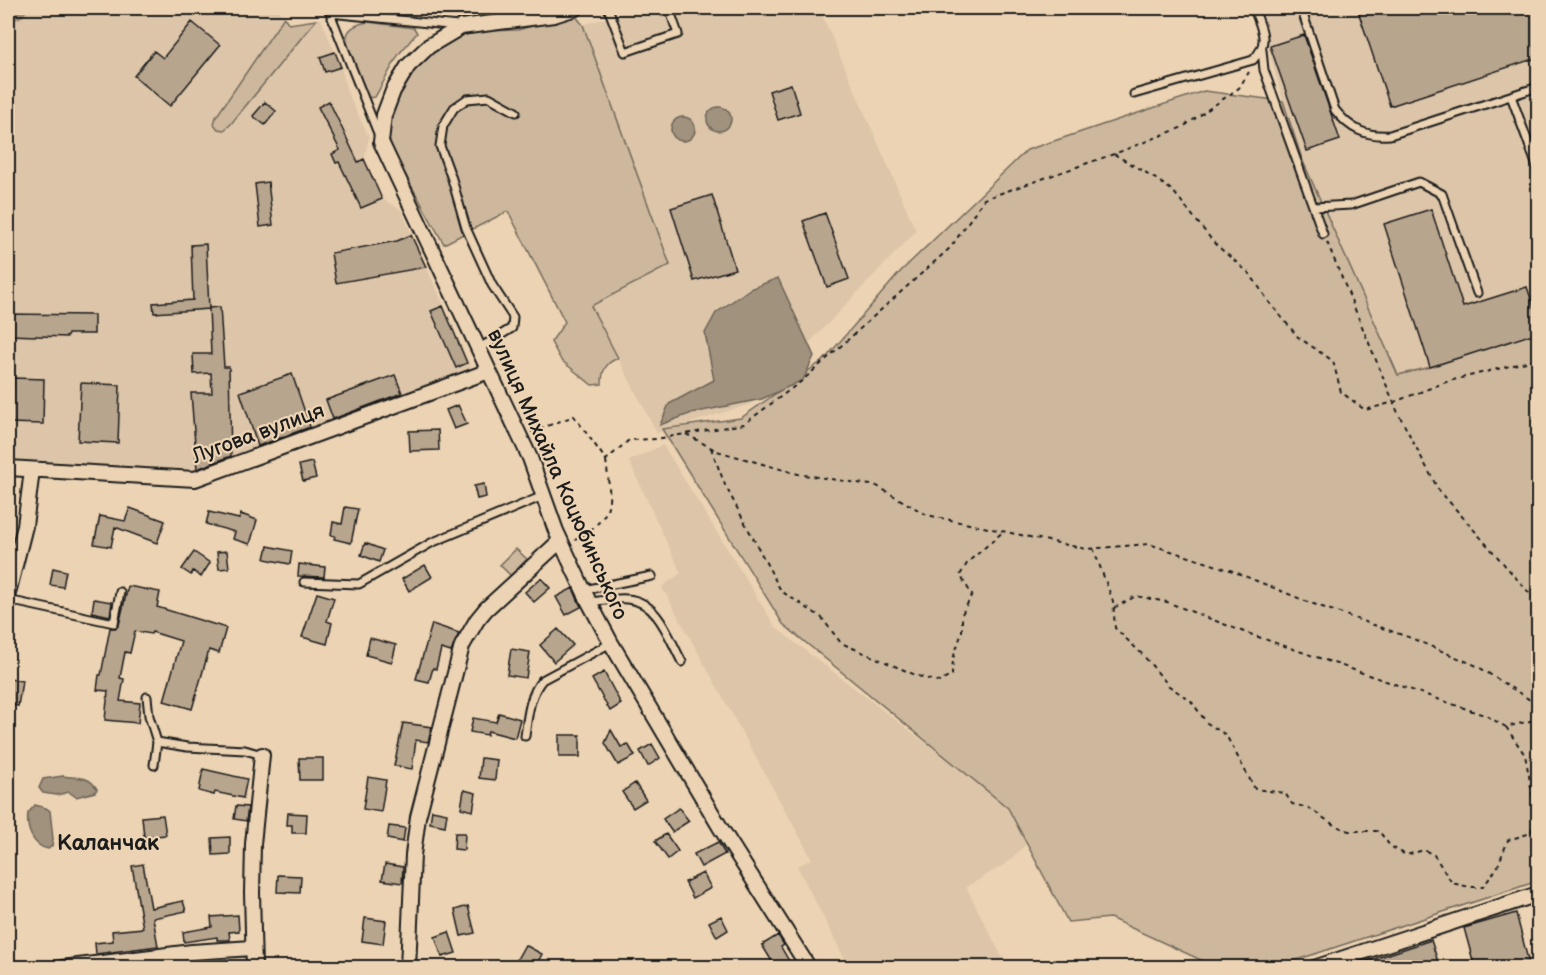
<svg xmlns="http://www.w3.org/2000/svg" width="1546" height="975" font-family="'Balsamiq Sans',sans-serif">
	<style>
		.built { fill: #dcc5a8 }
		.green { fill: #cdb89d; stroke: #746a5c; stroke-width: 1.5 }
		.water { fill: #a1927e; stroke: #6c6357; stroke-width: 1.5 }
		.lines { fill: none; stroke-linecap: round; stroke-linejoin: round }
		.river { stroke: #a1927e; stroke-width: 22 }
		.building { fill: #b8a58e; stroke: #1c1c1c; stroke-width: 1.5 }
		.lane-casing { stroke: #1c1c1c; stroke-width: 11 }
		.street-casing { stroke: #1c1c1c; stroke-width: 18 }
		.path { stroke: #1c1c1c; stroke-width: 2; stroke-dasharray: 4.5 4.5; stroke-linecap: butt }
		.lane { stroke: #ebd3b3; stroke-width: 7 }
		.street { stroke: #ebd3b3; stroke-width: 14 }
		.labels { text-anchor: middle; stroke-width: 4.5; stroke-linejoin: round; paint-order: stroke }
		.street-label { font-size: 21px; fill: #1c1c1c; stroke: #ebd3b3 }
		.neighbourhood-label { font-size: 22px; font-weight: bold; fill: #1c1c1c; stroke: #ebd3b3 }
	</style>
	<rect width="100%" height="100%" fill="#ebd3b3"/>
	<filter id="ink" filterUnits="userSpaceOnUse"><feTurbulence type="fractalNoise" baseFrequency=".0167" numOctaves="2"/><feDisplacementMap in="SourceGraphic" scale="12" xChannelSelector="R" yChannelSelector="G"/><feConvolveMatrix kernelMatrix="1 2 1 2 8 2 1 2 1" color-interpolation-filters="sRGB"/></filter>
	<g filter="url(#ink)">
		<path class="built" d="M8,8h269l12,16 32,-5 20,48 6,25 22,45 -5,22 18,40 19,11 70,157 -67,31 -173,58 -34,14 -189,-10z
			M639,8h180l97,223 -165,173 -94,29 -66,-127 79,-41 -87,-240z
			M1257,8h281v324l-140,43 -96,-216 -19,-58z
			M663,445l113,183 242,186 15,23 -26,26 -41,24 41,80h-158l-52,-101 15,-7 -150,-272 19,-14 -52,-112z"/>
		<path class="green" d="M349,8h131l2,5 -20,5 -80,-10z
			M574,14l9,11 87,240 -79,41 27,52c-13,5 -16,13 -16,26l-10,1 -31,-25 -10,-18 14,-20 -57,-111 -64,33 -57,-102 4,-37 13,-25 26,-29 32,-19 56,-2z
			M284,17l5,7 27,-4 -86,105 -6,5 -6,-1 -4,-5 2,-7z
			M368,22l46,6 3,5 -18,21 -24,43 -9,1c-4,-11 -8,-22 -12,-33 -8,-21 -16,-38 14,-43z
			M1204,91l79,10 19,58 96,216 32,-8 108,-35v549l-263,86h-59l-106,-49 -42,4 -60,-114 -225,-184 -121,-195 79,-11 84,-59 76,-88 126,-121z
			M516,549l11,10 -16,17 -11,-11z"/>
		<path class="water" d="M707 119a12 12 0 1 1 24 0a12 12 0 1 1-24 0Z
			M671 129a12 12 0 1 1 24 0a12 12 0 1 1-24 0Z
			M778,278l36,78 -11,24 -41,19 -70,14 -32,12 9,-21 45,-24 -9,-47 11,-20 34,-24z
			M63,776c14,3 25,-2 34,13l-2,3 -19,5 -7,-5 -12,3 -14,-2 -4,-5 4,-9z
			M35,805l11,3 4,3 3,28 -1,7 -4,3c-16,-3 -22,-21 -20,-36z"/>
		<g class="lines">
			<path class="river" d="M8,11l8,-3"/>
		</g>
		<path class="building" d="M1357,8h182v49l-149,49z
			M192,22l28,23 -50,61 -36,-30 20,-25 9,7z
			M1304,35l36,105 -33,11 -37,-105z
			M335,52l6,15 -16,5 -5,-15z
			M791,84l9,29 -22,7 -9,-29z
			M329,101l29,61 6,-3 18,40 -21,9 -22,-46 -3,1 -4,-9 8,-4 -22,-43z
			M265,102l11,9 -11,14 -12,-9z
			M268,182l5,43 -13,2 -5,-43z
			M712,195l23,74 -41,12 -23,-73z
			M1431,209l32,98 64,-20 12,35v10l-109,35 -46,-143z
			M825,213l24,66 -22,8 -24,-66z
			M411,235l15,32 -90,16 -5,-30 66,-12z
			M206,244l3,65 -55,4 -1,-10 40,-3 -2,-55z
			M443,306l24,57 -11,5 -25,-57z
			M220,307l4,60h5l2,89 -34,13 -6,-76h21l-1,-20 -17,1 -1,-20h18l-2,-46z
			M8,314l86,1v19h-26l-1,3 -59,-2z
			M292,374l18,53 -52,19 -18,-54z
			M395,375l7,18 -69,26 -7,-19z
			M13,378l31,1 -1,45 -35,-1v-35h5z
			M81,383l39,2 -2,58 -40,-2z
			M458,405l9,19 -13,5 -8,-19z
			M438,430l1,20 -29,1 -1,-20z
			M312,462l4,16 -13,3 -4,-16z
			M484,484l2,13 -9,2 -3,-13z
			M345,507l13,2 -7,34 -17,-4 1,-3 -4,-1 2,-13 9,2z
			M130,508l35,13 -8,22 -42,-16 -4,20 -17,-3 6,-28 25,5z
			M209,512l30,7 2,-5 16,6 -7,24 -17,-5 2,-7 -29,-8z
			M365,543l18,7 -4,12 -18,-7z
			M268,546l24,5 -2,13 -25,-5z
			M227,551l2,17 -10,1 -2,-17z
			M194,552l16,11 -9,14 -8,-6 -2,4 -9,-6z
			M299,564l26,3 -1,10 -26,-1z
			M425,565l7,12 -23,14 -7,-12z
			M53,568l13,3 -3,16 -13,-2z
			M541,578l9,10 -16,14 -9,-10z
			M128,586l32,6 -3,15 69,21 -7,25 -10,-3 -17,59 -28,-8 17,-60 -29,-9 -1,2 -16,-3 -5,22 -5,-1 -5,26 4,1 -4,22 20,2 -2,20 -33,-3 3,-29 -11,-1 2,-15h2l9,-47h6l3,-3z
			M573,588l8,19 -15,8 -10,-18z
			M317,593l17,5 -7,23 5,2 -5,21 -25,-7z
			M94,599l18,3 -2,14 -18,-4z
			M432,624l27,9 -8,19 -10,-3 -5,20 -3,-1 -4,14 -13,-3z
			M558,629l15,16 -19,17 -14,-17z
			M370,638l26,7 -4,17 -26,-7z
			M511,649l19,3 -4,26 -19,-3z
			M604,672l17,32 -11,7 -18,-32z
			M10,679l12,2 -4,25 -10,-2z
			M499,713l21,6 -5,19 -27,-7 -1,4 -17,-3 3,-14 23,4z
			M403,723l29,4 -4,15 -12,-2 -4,29 -18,-3z
			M611,730l10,17 7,-3 7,12 -17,9 -13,-22z
			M559,735h21v22h-21z
			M652,744l8,14 -12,8 -8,-15z
			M299,758h24v22h-23z
			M481,758l16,2 -2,20 -16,-2z
			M203,769l44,10 -4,19 -28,-6 -1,3 -15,-4z
			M368,777l18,3 -5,32 -18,-3z
			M635,783l11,17 -13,8 -11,-16z
			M464,790l12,3 -3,18 -12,-3z
			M236,806l12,1 -2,14 -12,-2z
			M679,808l10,13 -17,11 -9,-13z
			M432,810l15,3 -2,13 -15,-3z
			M288,813l19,1 -1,19h-14v-8h-5z
			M163,815l3,20 -22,2 -2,-20z
			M389,826l16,2 -2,14 -16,-3z
			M455,833h10l-1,17 -10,-1z
			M666,834l12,17 -10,8 -13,-18z
			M230,837v17l-17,1 -1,-17z
			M718,842l7,12 -24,13 -7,-13z
			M143,864l8,44 32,-7 3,10 -33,7 5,28 -62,8 -1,-11 18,-2 -1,-10 31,-3 -11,-62z
			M385,864l18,3 -1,16 -20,-3z
			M703,873l8,15 -18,10 -8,-16z
			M278,875l23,1 -1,17 -23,-1z
			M468,906l7,27 -14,3 -6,-26z
			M1516,913l12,47 11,-4v12h-64l-11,-40z
			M238,915l1,16 -10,1 1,8h-13v-3l-33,5 -1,-10 29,-5 -1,-10z
			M721,916l7,14 -11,7 -8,-15z
			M365,918l21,3 -3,23 -21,-3z
			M449,932l7,21 -14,4 -7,-20z
			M778,935l6,10 -3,2 12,21h-17l-14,-23z
			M1431,940l9,28h-86l-1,-2z
			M525,945l17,9 -7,14h-23z"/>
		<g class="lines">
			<g class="lane-casing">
				<path id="lane" d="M328,8l51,128
					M608,8l17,44 53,-18 -9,-26
					M1301,8l34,102c15,19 31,27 55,25l148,-48
					M330,13l128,13
					M1262,50l2,20 59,164
					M1134,94l119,-34c18,-19 8,-30 1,-52
					M1511,96l27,73
					M1314,207l37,-2 68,-23 23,12 35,99
					M478,349l34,-21 1,-11 -21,-32 -26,-57 -14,-49 -12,-33 3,-20 11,-18 13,-9 22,-2 27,15
					M304,582l55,2 72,-41 112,-47
					M584,590l68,-14
					M8,600l106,23 6,-31
					M589,602c12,-1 26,-4 38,-3 31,2 42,39 55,63
					M147,697l2,19 8,26 -3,23
					M525,736c3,-20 4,-40 17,-56l69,-37
					M157,742l30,5 58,3 17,5"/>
			</g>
			<g class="street-casing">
				<path id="street" d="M576,8l-22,7 -93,12 -32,19 -21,20 -15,25 -9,24 -3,27 149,316 26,73 33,71 22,41 109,184 89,141
					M8,468l187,11 294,-108
					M8,593l17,-67 7,-56
					M62,968l130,-16 60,-4
					M254,968l-2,-75 1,-49 9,-89
					M408,968l5,-113 5,-38 44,-171 15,-26 9,-11 74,-68
					M1314,968l224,-74"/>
			</g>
			<path class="path" d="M1114,154l36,21 23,16 42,53 35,30 19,28 29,35 35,24 8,31 24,18 29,-8 55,-21 89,-22
				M1327,242l71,171 40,76 100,114
				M531,432l43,-16 32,44 23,-20 27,-1 88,-15 59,-44 148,-133 33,-48 130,-45 69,-27 56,-39 10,-16
				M686,434l31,17 81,23 79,12 50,29 159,34 63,-5 81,26 78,32 103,36 66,28 61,39
				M711,448l14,37 56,106 40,26 20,26 77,33 22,6 12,-7 1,-16 9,-27v-18l10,-19 -12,-20 8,-13 36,-31
				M575,540c41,-25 36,-36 31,-80
				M1093,548l20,53 2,27 28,27 26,31 22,15 16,22 19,12 29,54 30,4 7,11 17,4 25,17 15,6h30l11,15 16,9 18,-5 10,5 18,28 18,4h13l14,-19 11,-28 23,-7 5,-20 2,-1
				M1114,608l22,-12 31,6 77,30 243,84 19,11 32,-8
				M1506,727l19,28 11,58"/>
			<use href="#lane" class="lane"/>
			<use href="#street" class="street"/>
		</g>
	</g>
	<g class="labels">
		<g class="street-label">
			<text transform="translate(258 433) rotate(-20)" y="7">Лугова вулиця</text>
			<text transform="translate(558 474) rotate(66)" y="7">вулиця Михайла Коцюбинського</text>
		</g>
		<g class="neighbourhood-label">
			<text x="108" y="850">Каланчак</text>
		</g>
	</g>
	<rect width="1546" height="975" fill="none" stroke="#ebd3b3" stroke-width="30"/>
	<rect x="15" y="15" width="1516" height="945" fill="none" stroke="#1c1c1c" stroke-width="2" filter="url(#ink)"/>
</svg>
